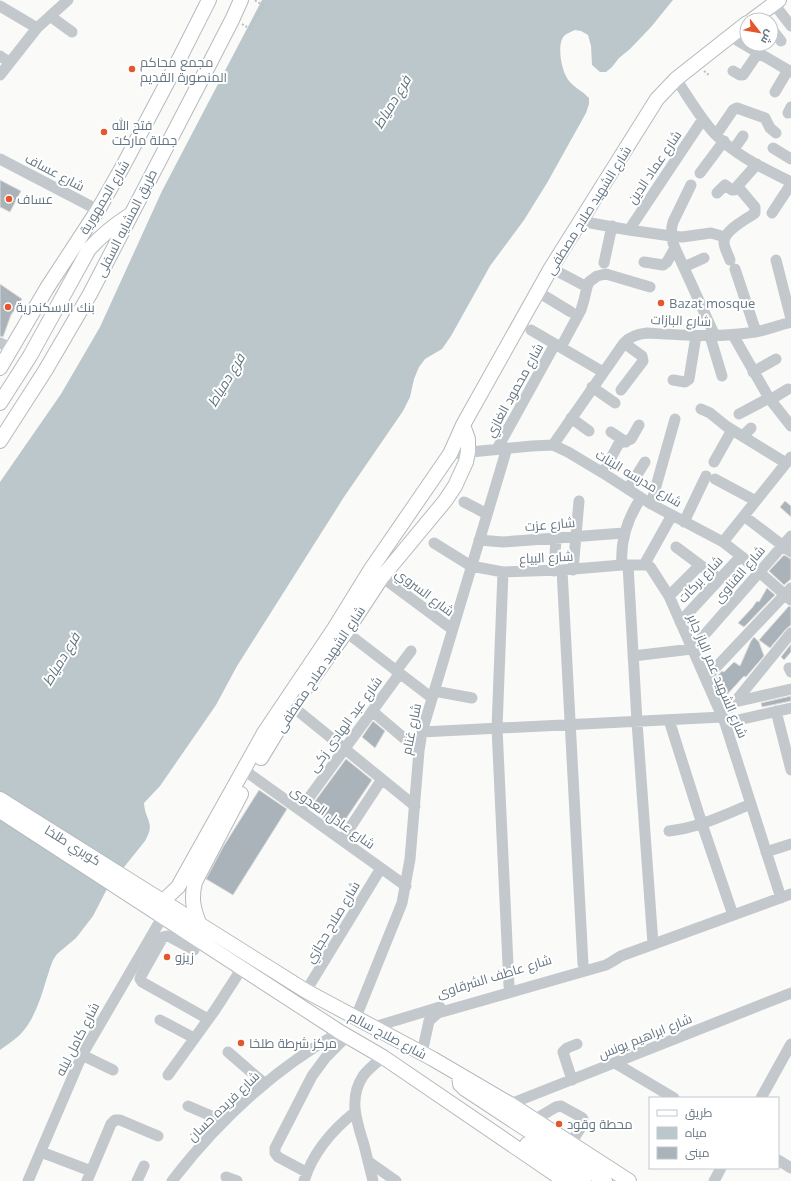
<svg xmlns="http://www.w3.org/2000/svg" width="791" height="1181" font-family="'Open Sans',Cairo,sans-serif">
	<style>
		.water { fill: #bbc7cb }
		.building { fill: #aab3b9; stroke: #dcdcda }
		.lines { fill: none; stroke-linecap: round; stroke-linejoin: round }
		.major-casing { stroke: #b5babe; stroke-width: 16 }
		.path { stroke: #bbbfc2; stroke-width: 2; stroke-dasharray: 2 2; stroke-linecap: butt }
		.minor { stroke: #c3c8cc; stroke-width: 11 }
		.major { stroke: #fff; stroke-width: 14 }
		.poi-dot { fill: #e4572e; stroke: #fff; stroke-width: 1.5 }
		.labels { text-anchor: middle; stroke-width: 4; stroke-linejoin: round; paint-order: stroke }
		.poi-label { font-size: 13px; fill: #657683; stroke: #fff; text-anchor: start }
		.street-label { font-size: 13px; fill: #657683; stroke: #fff }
		.water-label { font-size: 14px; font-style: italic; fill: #60757c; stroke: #fff }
	</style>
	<rect width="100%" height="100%" fill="#fafaf8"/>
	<path class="water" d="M262,0h411l-22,27 -21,22 -11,9 -7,9 -6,5h-6l-8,-7 -1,-19 -3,-11 -7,-4 -6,-1c-4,2 -8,3 -11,6 -7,8 -3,31 2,40 4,10 16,14 23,22v6l-3,9 -39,70 -23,37 -34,46 -39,70 -9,13 -17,10 -6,8 -5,12 -4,18 -7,14 -59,86 -107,169 -21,39 -56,81 -16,17c1,18 12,19 1,38l-37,46 -15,29 -10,13 -7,9 -19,16 -4,6c-9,23 -13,50 -29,70 -6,8 -16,14 -24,20v-568l61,-88 39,-67 62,-136z"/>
	<path class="building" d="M0,180l21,11 -11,21 -10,-5z
		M0,284l22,15 -11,16 -8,22 -3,-1z
		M785,501l6,5v11l-11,-10z
		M784,555l7,4v20l-7,6 -15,-14z
		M767,588l8,7 -31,32 -6,-4 14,-15 5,-7 2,1z
		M789,606l2,1v18l-5,4 -16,19 -11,-8z
		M754,637l5,5 5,14 -13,15 -5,6 -2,-1 -21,23 -9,-19 8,-9 2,1 10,-10 6,4 11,-25z
		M791,644v8l-7,8 -3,-3z
		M791,696v5l-29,6 -1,-4z
		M373,721l12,10 -10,17 -13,-11z
		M346,759l26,21 -33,49 -29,-21z
		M259,790l28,19 -54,86 -27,-16 17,-32z"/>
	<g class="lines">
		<g class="major-casing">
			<path id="major" d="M752,20l27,-20
				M0,368l47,-80 51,-78 25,-44 46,-87 40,-79
				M0,403l30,-47 59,-107c13,-14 25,-24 41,-34
				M0,441l45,-70 45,-77 108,-208 34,-66 9,-20
				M305,689l41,-57 36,-55 63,-76 10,-15 11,-24 2,-10v-13l-5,-14
				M261,758l23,-38
				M0,799l306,192 127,68 77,45 119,77
				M0,811l340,221 43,25 182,124
				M163,901l15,-14 86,-154 70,-104 37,-60 79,-115 13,-29 88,-157 106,-169 19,-20 71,-56
				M200,925c-7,-16 -9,-27 -5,-43l46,-88
				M459,1075l1,9 5,5 140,92
				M527,1144l57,37"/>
		</g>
		<path class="path" d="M242,24l8,5 13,-24 -9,-5
			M704,71l6,5"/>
		<path class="minor" d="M774,4l17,22
			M0,6l37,22
			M50,16l22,16
			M771,28l10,13
			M730,36l61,36
			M0,56l9,6
			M733,71l7,4h3l15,-22
			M0,75l37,-47 31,-28
			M676,79c13,19 24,39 39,55 21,22 50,35 76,48
			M775,92l13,-22
			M788,113l3,-6
			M716,135l17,-25 4,-2 28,10 5,10 6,5
			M773,148l18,11
			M734,149l9,-13
			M0,159l98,51
			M700,173l24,-32
			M691,185l-18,37c-3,10 -2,17 2,26l40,88
			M717,193l8,-8 7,5h2l23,-26
			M772,213l19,-29
			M580,221l49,9 42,6 11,1 29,-4 14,4
			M629,230l74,-111
			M730,260c-2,-6 -6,-12 -6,-18 0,-12 23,-23 31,-29v-6l-17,-20
			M776,260l15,59
			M644,262l19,3 4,-3 8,-14
			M604,263l8,-37
			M684,267l20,-9
			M551,268l36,19
			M735,269l21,63
			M538,292l33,20
			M531,330l72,42
			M733,335l36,63 22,28
			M710,336l12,40
			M0,343l11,5
			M561,347l20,-37 3,-10 3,-13 2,-5 8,-6 9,-2 44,13
			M753,372l23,-13
			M673,380l12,2 4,-3 7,-43
			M592,387l23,16
			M621,390l22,-29 -1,-5 -18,-13
			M770,400l18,-11
			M701,409l9,4 16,13 60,37
			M739,414l30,-16
			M571,418l18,13
			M611,432l15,10
			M743,436l8,-8
			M553,445l71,-102c6,-7 14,-9 23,-10 36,2 72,5 108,-1 12,-2 24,-7 36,-10
			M497,449l58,-105
			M450,454l82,-8 21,-1 15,7 35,21 48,31 72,38 18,14 50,44
			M714,462l18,-32
			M603,473l15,-28 2,-2 11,-4 8,-14
			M715,479l41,22
			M628,489l17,-27
			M464,502l23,12
			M651,504l24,-85
			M744,516l47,36
			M684,522l22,-46
			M479,540l24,2 121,-9
			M723,542l68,-85
			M434,543l37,23 32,6 59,-2 60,-5h26l3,3 18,28 56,127 56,175
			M676,547l43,32
			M622,565c-2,-25 5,-46 19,-67
			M628,565l9,157 16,222
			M644,565l28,-50
			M562,570l21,394
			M573,570l6,-69
			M554,571l2,-33
			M503,572l-6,156 12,258
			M382,577l70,52
			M669,596l31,-31
			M680,622l61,-66
			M346,632l86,66
			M633,656l59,-7 99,-113
			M789,668l2,4
			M396,671l15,-20
			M706,678l85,-90
			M434,691l38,7
			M735,702l56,-13
			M292,706l123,100
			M720,710l9,-2 6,-6 56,-69
			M372,711l47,40
			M776,711l15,59
			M669,720l33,104 31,91
			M725,723l66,-15
			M422,732l301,-15
			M244,770l162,116
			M300,810l100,-137
			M669,831c29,-3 55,-16 82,-27
			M342,840l40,-61
			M766,852l25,-8
			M194,950l-26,-14 -5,1 -22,39 -1,3 2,3 66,37
			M306,991l75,-123
			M356,1017l46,-114 8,-44 9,-108 3,-19 85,-284
			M160,1020l34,18
			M374,1027l66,-20
			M228,1052l37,32
			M422,1053l7,-32 9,-8 168,-48 7,-4 8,-5 170,-62
			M82,1055l31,15
			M615,1063l59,35
			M168,1075l47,-65 27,-42
			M572,1080l-9,-28 4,-4 10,-4
			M761,1098l30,-54
			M510,1104l281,-111
			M188,1106l35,15
			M534,1120l22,-13 5,-1 20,11 2,2v5l-12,19
			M41,1152l50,19
			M778,1160l13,8
			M369,1162l27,19
			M306,1172l-28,-15 -3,-4v-5l37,-72 14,-19 21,-21
			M226,1177l11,4
			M28,1181l54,-126 81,-139
			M87,1181l24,-57 4,-4h5l38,16
			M137,1181l7,-15
			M172,1181c46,-60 102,-112 168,-149
			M304,1181c9,-29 27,-50 51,-69
			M373,1181c-3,-12 -6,-24 -9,-36 -7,-23 -16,-46 -1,-69 5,-7 13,-13 20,-19
			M714,1181l7,-13"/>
		<use href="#major" class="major"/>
	</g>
	<g class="poi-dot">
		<circle cx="132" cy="69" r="4"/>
		<circle cx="104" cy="132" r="4"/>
		<circle cx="9" cy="199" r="4"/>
		<circle cx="661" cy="303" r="4"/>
		<circle cx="8" cy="307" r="4"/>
		<circle cx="167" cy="957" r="4"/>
		<circle cx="241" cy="1043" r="4"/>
		<circle cx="559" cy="1124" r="4"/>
	</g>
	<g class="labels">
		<g class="poi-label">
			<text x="140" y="67">مجمع محاكم<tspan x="140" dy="15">المنصورة القديم</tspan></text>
			<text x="112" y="130">فتح الله<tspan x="112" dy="15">جملة ماركت</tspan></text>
			<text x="17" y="204">عساف</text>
			<text x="669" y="308">Bazat mosque</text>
			<text x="16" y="312">بنك الاسكندرية</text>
			<text x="175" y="962">زيزو</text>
			<text x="249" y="1048">مركز شرطة طلخا</text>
			<text x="567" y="1129">محطة وقود</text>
		</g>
		<g class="street-label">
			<text transform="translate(654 167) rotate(-56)" y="5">شارع عماد الدين</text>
			<text transform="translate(55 172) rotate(28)" y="5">شارع عساف</text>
			<text transform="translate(104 197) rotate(-59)" y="5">شارع الجمهورية</text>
			<text transform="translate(588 210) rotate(-58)" y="5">شارع الشهيد صلاح مصطفى</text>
			<text transform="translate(126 223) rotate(-63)" y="5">طريق المشايه السفلى</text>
			<text transform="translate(681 320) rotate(2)" y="5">شارع البازات</text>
			<text transform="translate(514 390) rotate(-61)" y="5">شارع محمود الغازي</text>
			<text transform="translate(639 478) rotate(31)" y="5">شارع مدرسه البنات</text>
			<text transform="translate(550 524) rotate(-5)" y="5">شارع عزت</text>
			<text transform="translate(546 557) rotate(-3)" y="5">شارع البياع</text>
			<text transform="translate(739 574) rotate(-49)" y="5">شارع القناوى</text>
			<text transform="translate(700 579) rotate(-47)" y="5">شارع بركات</text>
			<text transform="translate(425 592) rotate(37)" y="5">شارع السروي</text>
			<text transform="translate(320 669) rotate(-56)" y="5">شارع الشهيد صلاح مصطفى</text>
			<text transform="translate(718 676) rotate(67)" y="5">شارع الشهيد عمر الباز جابر</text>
			<text transform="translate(345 724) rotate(-54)" y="5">شارع عبد الهادى زكى</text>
			<text transform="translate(411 729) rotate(-78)" y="5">شارع غنام</text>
			<text transform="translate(333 817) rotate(35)" y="5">شارع عادل العدوى</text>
			<text transform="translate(73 845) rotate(32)" y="5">كوبري طلخا</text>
			<text transform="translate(332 922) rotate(-59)" y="5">شارع صلاح حجازي</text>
			<text transform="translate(494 976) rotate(-17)" y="5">شارع عاطف الشرقاوى</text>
			<text transform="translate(388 1035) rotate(28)" y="5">شارع صلاح سالم</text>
			<text transform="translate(645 1036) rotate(-22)" y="5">شارع ابراهيم يونس</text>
			<text transform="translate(77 1039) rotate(-63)" y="5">شارع كامل ليله</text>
			<text transform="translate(223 1106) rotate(-44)" y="5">شارع فريده حسان</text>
		</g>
		<g class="water-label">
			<text transform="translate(392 102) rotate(-59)" y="5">فرع دمياط</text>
			<text transform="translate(226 380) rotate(-59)" y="5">فرع دمياط</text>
			<text transform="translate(61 659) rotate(-59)" y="5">فرع دمياط</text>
		</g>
	</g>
	<rect x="649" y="1097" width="130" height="72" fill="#ffffff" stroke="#c1c8cd"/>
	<rect x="657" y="1110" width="20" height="6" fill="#ffffff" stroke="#c1c8cd"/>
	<text x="685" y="1117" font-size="12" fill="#657683">طريق</text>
	<rect x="657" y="1127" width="20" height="12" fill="#bbc7cb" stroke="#c1c8cd"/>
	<text x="685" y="1137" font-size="12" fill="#657683">مياه</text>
	<rect x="657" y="1147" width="20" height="12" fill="#aab3b9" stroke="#c1c8cd"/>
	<text x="685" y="1157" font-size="12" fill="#657683">مبنى</text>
	<g transform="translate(759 32) rotate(121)"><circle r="19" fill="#ffffff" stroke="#c1c8cd"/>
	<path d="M0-3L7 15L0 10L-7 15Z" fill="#e4572e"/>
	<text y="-6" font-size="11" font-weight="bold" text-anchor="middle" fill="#657683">ش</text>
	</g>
</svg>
